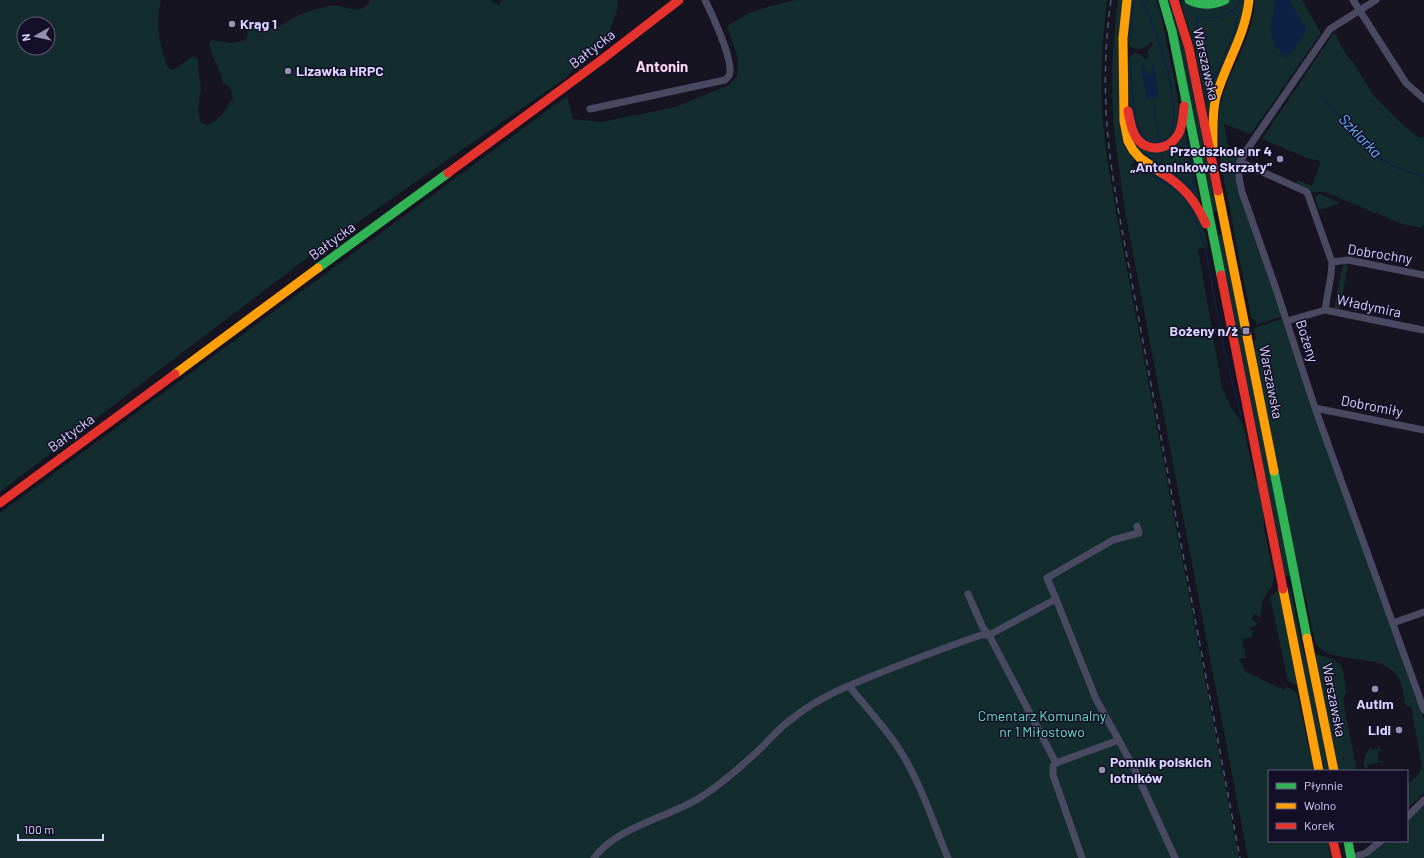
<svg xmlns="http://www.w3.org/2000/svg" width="1424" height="858" font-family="Barlow,sans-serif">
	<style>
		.green { fill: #132c2d; fill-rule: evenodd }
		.water { fill: #0d2144 }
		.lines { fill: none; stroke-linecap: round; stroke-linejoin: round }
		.stream { stroke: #0d2144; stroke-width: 1.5 }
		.street { stroke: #4a4962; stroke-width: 7 }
		.fast { stroke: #30b455; stroke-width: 9 }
		.slow { stroke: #ff9f0a; stroke-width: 9 }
		.jam { stroke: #e5322d; stroke-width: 9 }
		.rail { stroke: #43596b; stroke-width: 1.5; stroke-dasharray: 6 5; stroke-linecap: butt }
		.poi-dot { fill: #9591b1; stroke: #130f26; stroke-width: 1.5 }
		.labels { text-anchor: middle; stroke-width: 3; stroke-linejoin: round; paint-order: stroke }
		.poi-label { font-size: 14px; font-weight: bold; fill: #d9d4ff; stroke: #130f26; text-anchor: start }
		.street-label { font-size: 14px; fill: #d9d4ff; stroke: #130f26 }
		.park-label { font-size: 14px; fill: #5fe0c0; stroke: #130f26 }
		.neighbourhood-label { font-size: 15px; font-weight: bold; fill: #ffd6f0; stroke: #130f26 }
		.water-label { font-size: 15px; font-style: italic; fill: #62b6ff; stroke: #130f26 }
	</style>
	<rect width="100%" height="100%" fill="#161421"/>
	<path class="green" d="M0,0h161c-6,22 -1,48 7,68l5,2 20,-14 5,3v10l3,19 -3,23 3,12 6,2c6,-3 12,-6 16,-12 4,-5 5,-10 10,-14l-1,-6 -2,-6 -7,-4c-3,-14 -11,-25 -14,-39l3,-4 19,3 15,-3 5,-17c5,2 13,7 17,6 11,-1 21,-9 31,-14 10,-4 20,-7 30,-9 16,-3 30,13 42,-6h119l9,5 3,-5h115l1,7 -10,29 -44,43 -246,171 -131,99 -187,143zM24,24h24v24h-24z
		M795,0h312c-5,43 -8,88 -3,131 2,27 8,54 12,81l123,646h-1239v-345l567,-417 6,23 28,3 40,-8 34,-7 54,-22 8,-9 1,-18 -11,-32 22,-13 21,-7z
		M1118,0h6l-4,119c0,18 5,25 15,39l-1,5 -4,2 5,4 1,-4 4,-2c17,11 37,22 50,38 10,12 15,32 18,46l-10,2 24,138 9,20 12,17 12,57h3l5,25 1,22 10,49 -2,10 -9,12 -3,19 -5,-4 -3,5 5,4 -3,4 -1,-1 -4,3 4,2 -1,6 -10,2 4,19 -7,1 7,13 38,18 2,-4 11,7 12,56 7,22h-47v70h59l3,17h-83l-123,-647c-3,-24 -7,-49 -10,-73 -5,-46 -3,-93 3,-138z
		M1132,0h24c7,19 10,39 14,59 4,20 17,65 -1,80 -3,3 -8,6 -13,5 -26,-2 -28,-48 -28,-67 1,-5 -1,-13 1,-18 3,-8 12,-7 15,0l4,-1v-7l5,-7 -2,-2c-4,4 -8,8 -14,7 -2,0 -6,-1 -8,-4 -4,-7 1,-36 3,-45z
		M1168,0h2l18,61 29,149 -2,2 -3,-1 -37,-186z
		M1180,0l21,9h5l15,-3 10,-6h15l-2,17 -35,102 -14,-69z
		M1255,0h47l19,33 -70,101 -27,-10 6,31 8,2 -2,10 47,149 -27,9 -1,-6h-3l-2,-8c-7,-34 -14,-68 -20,-102 -6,-28 -15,-68 -11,-96 6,-40 34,-71 36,-113z
		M1334,32l11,21 8,9 20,33 30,30 16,13 5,-1v85l-2,6 -20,-4 -77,-32h-16l-13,-8 2,-4 14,6 9,-25 -14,-3 -45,-19z
		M1184,125l16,79 -7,-12 -57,-42 -8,-20 29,22z
		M1320,194l20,9 -21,7 -4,-13z
		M1220,234l3,3 69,338 -8,2 -67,-340z
		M1343,264l5,1 -8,44 -6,-1z
		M1282,319l142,400v74l-17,16v-24l11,-10 4,-8 -11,-61 -5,1c-2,-10 -3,-20 -8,-30 -15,-27 -68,-9 -83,-35l-11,-52 -7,-21 -41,-205 -2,-24h2l-2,-12z
		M1287,587h2l2,3 10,51 13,48 17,82h-6l-15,-60z
		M1280,588l19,98 -11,-5 -18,-84z
		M1314,653l20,7 7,6 2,4 3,21 -3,10 14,70h-20z
		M1374,746l2,4 2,-1v-3h1l2,5 -4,1 2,10 4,-1v4l-1,1 -1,-4 -14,3 1,4h-2c-6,-8 0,-15 5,-22l1,3h3z
		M1424,805v53h-57l-1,-3 18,-14h23v-21z"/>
	<path class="water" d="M1275,0h14l17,29c-5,10 -10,18 -17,26h-4l-1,1c-19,-18 -12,-33 -9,-56z
		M1153,62l6,35 -11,2 -2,-2 -5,-32 2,-1 4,10h4z"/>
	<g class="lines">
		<path class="stream" d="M1130,41l4,-41
			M1285,55l2,2
			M1131,61c0,17 1,68 14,77 3,3 8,4 11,4 7,0 12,-3 15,-9 12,-26 -16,-108 -29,-133
			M1209,91l25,-58 4,-17 -6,-5
			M1209,92l-7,-46 -6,-28v-1c17,3 35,0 44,-16
			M1322,97l53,58 16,10 33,12
			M1154,105l5,37
			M1141,152l40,26 14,14 -9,-53
			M1161,165l2,-11
			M1141,167l29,19 15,12 9,16 11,33 20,108 16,60"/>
		<path class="street" d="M1353,0l53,83 18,16
			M1376,0l-46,29 -84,122 -6,11 -1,8v8l3,14 33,94 40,122 109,302
			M590,109l135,-29c3,-3 5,-4 5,-8 1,-18 -17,-55 -25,-72
			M1240,162l67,30 25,70 -1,13 -6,35
			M1332,262l16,-2 76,15
			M1287,321l38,-11 98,20
			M1315,408l109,22
			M968,594l15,34 6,7 67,128
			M1056,599l-9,-21 66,-38 26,-7 -2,-7
			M1393,623l31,-11
			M849,686c16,20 34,39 48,60 23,34 35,74 51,112
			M1407,817l17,-17
			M594,858c22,-31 76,-41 107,-61 22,-14 42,-32 61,-50 10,-10 19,-21 31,-29 27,-22 62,-35 94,-48 31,-12 62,-24 94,-35h8l67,-36 40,100 38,69 41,90
			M1082,858l-29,-83v-9l3,-3 63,-23
			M1351,858l15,-5 15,-12"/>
		<path class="fast" d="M1163,0l9,31 49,244
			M1189,0c12,6 23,6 36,0
			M318,268l130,-95
			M1274,471l33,167
			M1348,841l3,17"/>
		<path class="slow" d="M1127,0l-4,38 1,83 4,20 5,9 7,8 22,15
			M1213,146c0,-16 -1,-33 3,-49 10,-35 29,-60 33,-97
			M1218,191l56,280
			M175,374l143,-106
			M1283,589l36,182
			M1307,638l27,133"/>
		<path class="jam" d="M1174,0l15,48 29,143
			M1128,111c2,9 3,19 8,26 11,17 34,13 43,-4 4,-8 4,-18 5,-27
			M448,173l152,-112 79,-61
			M1162,173c22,14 33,27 44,51
			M1221,275l62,314
			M0,503l175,-129
			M1333,841l4,17"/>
		<path class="rail" d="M1111,0c-6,42 -7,84 -4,126 3,37 9,73 16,109l117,623"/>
	</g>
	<g class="poi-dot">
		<circle cx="232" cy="24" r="4"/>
		<circle cx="288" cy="71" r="4"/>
		<circle cx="1280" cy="159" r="4"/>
		<rect x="1242" y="327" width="8" height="8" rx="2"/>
		<circle cx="1375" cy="689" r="4"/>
		<circle cx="1399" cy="730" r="4"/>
		<circle cx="1102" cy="770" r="4"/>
	</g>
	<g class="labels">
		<g class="poi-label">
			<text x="240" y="29">Krąg 1</text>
			<text x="296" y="76">Lizawka HRPC</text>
			<text x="1272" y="156" text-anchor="end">Przedszkole nr 4<tspan x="1272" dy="16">„Antoninkowe Skrzaty”</tspan></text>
			<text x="1238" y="336" text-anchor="end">Bożeny n/ż</text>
			<text x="1375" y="709" text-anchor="middle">Autim</text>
			<text x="1391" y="735" text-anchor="end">Lidl</text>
			<text x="1110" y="767">Pomnik polskich<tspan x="1110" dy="16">lotników</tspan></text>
		</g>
		<g class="street-label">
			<text transform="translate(592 49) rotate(-38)" y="5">Bałtycka</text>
			<text transform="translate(1206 64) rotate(77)" y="5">Warszawska</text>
			<text transform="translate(332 241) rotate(-36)" y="5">Bałtycka</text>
			<text transform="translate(1380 254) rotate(9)" y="5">Dobrochny</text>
			<text transform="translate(1369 306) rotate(12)" y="5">Władymira</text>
			<text transform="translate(1307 341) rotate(72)" y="5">Bożeny</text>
			<text transform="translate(1271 382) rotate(79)" y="5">Warszawska</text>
			<text transform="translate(1372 406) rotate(11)" y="5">Dobromiły</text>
			<text transform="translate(71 433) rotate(-36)" y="5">Bałtycka</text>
			<text transform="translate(1334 700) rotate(79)" y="5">Warszawska</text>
		</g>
		<g class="park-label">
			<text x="1042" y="721">Cmentarz Komunalny<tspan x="1042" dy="16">nr 1 Miłostowo</tspan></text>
		</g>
		<g class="neighbourhood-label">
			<text x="662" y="72">Antonin</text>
		</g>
		<g class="water-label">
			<text transform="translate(1360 136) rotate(46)" y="5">Szklarka</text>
		</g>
	</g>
	<rect x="1268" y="770" width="140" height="72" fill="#130f26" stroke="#625e7d"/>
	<rect x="1276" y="783" width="20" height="6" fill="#30b455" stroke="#625e7d"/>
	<text x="1304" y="790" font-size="12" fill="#d9d4ff">Płynnie</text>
	<rect x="1276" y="803" width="20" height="6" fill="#ff9f0a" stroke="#625e7d"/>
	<text x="1304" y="810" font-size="12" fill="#d9d4ff">Wolno</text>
	<rect x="1276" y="823" width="20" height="6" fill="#e5322d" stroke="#625e7d"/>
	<text x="1304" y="830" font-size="12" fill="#d9d4ff">Korek</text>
	<g transform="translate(36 36) rotate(262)"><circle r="19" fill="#130f26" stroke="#625e7d"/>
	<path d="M0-3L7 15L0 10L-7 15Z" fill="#9591b1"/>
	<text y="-6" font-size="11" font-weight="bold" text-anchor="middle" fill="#d9d4ff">N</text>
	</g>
	<path d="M18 834v6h85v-6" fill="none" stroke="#d9d4ff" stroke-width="2"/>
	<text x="24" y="834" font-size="12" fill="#d9d4ff" stroke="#130f26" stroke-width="3" paint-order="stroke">100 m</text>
</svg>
